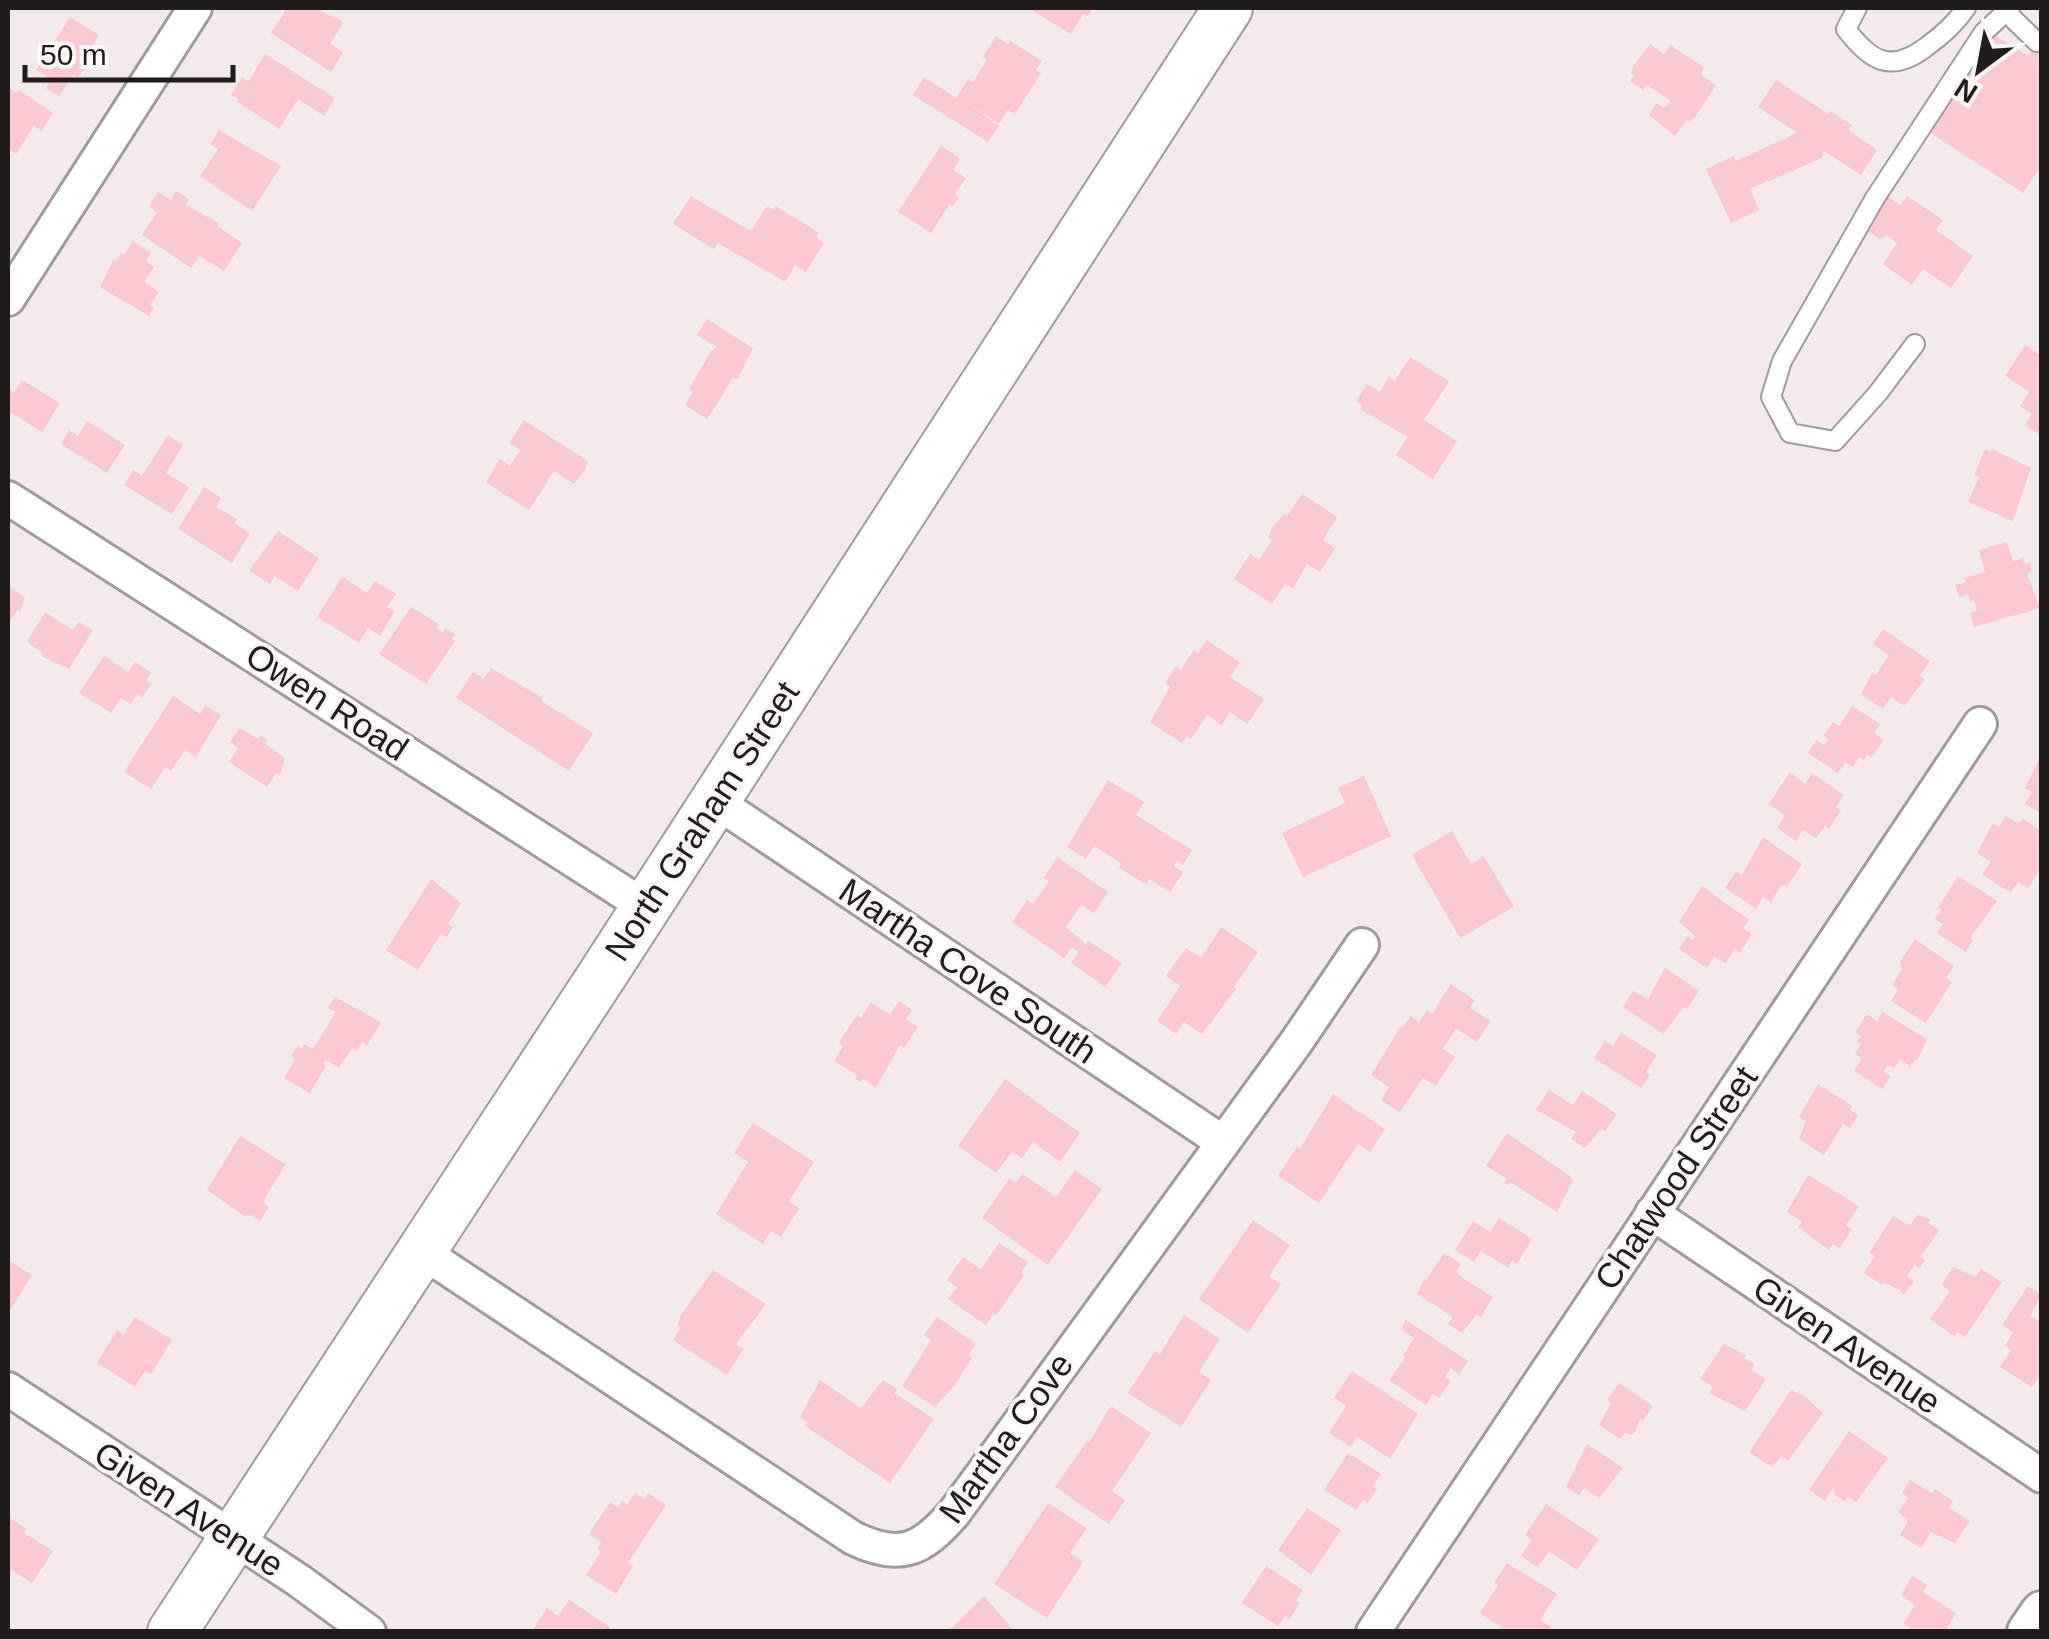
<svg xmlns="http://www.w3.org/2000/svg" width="2049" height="1639" font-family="Helvetica,sans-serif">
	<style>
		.building { fill: #fac9d1 }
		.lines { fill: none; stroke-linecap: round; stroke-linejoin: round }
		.service-casing { stroke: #a19a9b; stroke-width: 22 }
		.minor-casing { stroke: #a19a9b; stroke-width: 38 }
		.tertiary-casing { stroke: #a19a9b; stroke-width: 48 }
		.secondary-casing { stroke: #a19a9b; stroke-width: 52 }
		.service { stroke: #fff; stroke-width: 18 }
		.minor { stroke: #fff; stroke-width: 32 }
		.tertiary { stroke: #fff; stroke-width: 42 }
		.secondary { stroke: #fff; stroke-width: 48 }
		.labels { text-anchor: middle; stroke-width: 8; stroke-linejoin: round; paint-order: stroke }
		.street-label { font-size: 35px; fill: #1f1c1c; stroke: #fef8f9 }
	</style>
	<rect width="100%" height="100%" fill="#f2eaeb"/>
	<path class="building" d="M287,8h35l-2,3 21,9 1,5 -12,19 13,8 -12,20 -60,-39z
		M1028,8h65l-5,8 -4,-3 -13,21z
		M70,17l29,18 -19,32 4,2 -6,9 -5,-3 -13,21 -14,-8 5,-9 -15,-9z
		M1989,31l39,25 14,-21v130l-19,28 -97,-63z
		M996,36l12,8 2,-3 32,20 -6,9 5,3 -26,41 -7,-4 -9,14 -32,-21 32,23 -11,16 -75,-47 11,-18 32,21 12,-19 5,3 14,-22 -4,-3z
		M1650,44l14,10 6,-9 34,22 -3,8 15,10 -21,32 -5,5 -4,-2 -11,16 -26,-21 7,-12 8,5 7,-7 -24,-16 -4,5 -13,-9 4,-6 -3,-2 2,-7z
		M265,54l70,44 -11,18 -26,-17 -19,30 -42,-27 2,-3 -8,-4 11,-18 7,4z
		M1776,80l52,34 2,-3 22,14 -4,5 29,20 -16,25 -37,-24 -2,7 -72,31 9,21 -28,13 -25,-54 28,-13 2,5 61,-28 -39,-26z
		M11,89l5,4 3,-3 34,23 -11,18 -8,-5 -18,28 -8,-5v-55z
		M219,130l62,36 -29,45 -52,-35 18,-27 -8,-5z
		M941,146l19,12 -7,12 13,8 -11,16 4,3 -6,9 -3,-2 -19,29 -33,-21z
		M176,191l13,8 -4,6 34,18 -2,3 25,17 -18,28 -25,-15 -8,12 -49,-33 15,-23 -8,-6 9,-14 13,8z
		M691,196l60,35 16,-25 7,4 2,-4 43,27 -3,4 8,6 -18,29 -11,-7 -10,17 -67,-39 -4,6 -41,-25z
		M1907,196l36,24 -7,10 37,26 -22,32 -28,-19 -11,16 -29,-21 14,-21 -11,-8 -6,4 -11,-7 3,-6 -3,-2 12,-22 2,2 5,-7 12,8z
		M133,241l18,12 -5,8 8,6 -10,15 15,10 -9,13 4,3 -5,8 -49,-29 13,-27 3,1 5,-8 3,2z
		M707,319l46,29 -16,32 -4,-2 -26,41 -22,-14 8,-13 -4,-3 22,-38 6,-4 -20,-12z
		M2025,345l17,11v80l-17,-11 7,-11 -12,-8 9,-14 -24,-16z
		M1410,357l39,24 -25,39 33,21 -24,38 -37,-24 12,-18 -48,-28 2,-4 -6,-4 11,-17 13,8 9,-15 6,4z
		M22,380l38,23 -18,29 -34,-21v-22l6,4z
		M524,420l64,41 -3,9 -11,14 -20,-13 -25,39 -43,-28 14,-23 10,7 10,-16 -11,-7z
		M87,421l38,24 -18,28 -46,-29 8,-14 9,6z
		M168,435l15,10 -17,28 23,14 -17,27 -48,-29 9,-15 9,6z
		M1985,449l6,3 1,-3 39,19 -18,53 -45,-19 11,-25 -5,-2z
		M204,487l17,11 -5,9 21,12 -3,4 16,10 -18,30 -54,-34z
		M1302,494l35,23 -14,23 12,8 -15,24 -13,-8 -14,25 -8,-5 -13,20 -38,-25 16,-25 9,6 13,-20 -4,-2 4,-10 12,-14 3,2z
		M278,531l41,27 -21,33 -24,-15 -4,8 -21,-13z
		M2007,542l6,19 10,-3 1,6 6,-2 2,10 -5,2 13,34 -66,19 -4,-14 7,-2 -3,-10 -4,1 -2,-8 -9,3 -4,-12 11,-2 -2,-5 21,-6 -6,-22z
		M342,577l25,16 8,-12 21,13 -9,13 8,4 -15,25 -12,-8 -9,15 -42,-26z
		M8,586l17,12 -5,14 -3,-2 -9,15z
		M411,607l28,17 -3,4 6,4 3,-4 10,6 -3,5 3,2 -29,43 -47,-30z
		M45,612l28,18 6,-8 14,8 -24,39 -28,-13 2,-3 -16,-11z
		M1883,629l47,32 -10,15 5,3 -21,27 -13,-9 -8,12 -22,-15 11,-21 4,2 13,-20 -16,-11z
		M1207,640l33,22 -10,15 34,22 -17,25 -17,-12 -8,13 -15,-10 -16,24 -4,-3 -5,7 -32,-21 20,-35 -5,-4 11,-17 5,4 13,-20 4,3z
		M104,656l24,16 7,-10 16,10 -5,9 5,3 -9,14 -5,-4 -6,10 -10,-6 -10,15 -32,-20z
		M491,668l52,30 -2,3 52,32 -24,38 -113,-73 17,-26 11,7z
		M173,696l27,18 5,-9 16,10 -25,42 -11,-7 -14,21 -6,-4 -14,22 -27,-17z
		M1852,706l28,18 -6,9 10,7 -12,17 -5,-2 -3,5 -5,-3 -6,10 -8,-5 -7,11 -30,-20 9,-13 7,5 4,-5 -4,-5 9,-13 6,4z
		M239,728l19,11 2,-4 8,5 -3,4 20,14 -5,17 -4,-2 -9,14 -38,-25 9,-14 -8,-6z
		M2042,753v61l-17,-10 7,-12 -7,-4z
		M1790,772l15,12 7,-11 32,22 -8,12 5,3 -12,19 -4,-3 -9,12 -13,-8 -7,11 -19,-13 8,-13 -16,-11z
		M1364,776l27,60 -88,41 -21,-44 63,-30 -7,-15z
		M1108,780l36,22 -8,13 56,35 -9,15 -6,-4 -3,5 9,6 -13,20 -21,-13 -3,5 -27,-16 2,-5 -27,-17 -8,13 -19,-12z
		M2006,816l12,7 5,-4 19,12v36l-14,21 -10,-6 -7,11 -29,-19 9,-12 -14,-9 16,-30 6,4z
		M1452,831l19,33 13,-8 30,51 -54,31 -48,-83z
		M1763,837l39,27 -14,21 -7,1 -10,16 -8,-5 -7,12 -31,-21 11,-17 6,4z
		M1057,857l51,35 -14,21 -13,-8 -15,22 20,17 2,-3 34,22 -17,24 -34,-24 8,-11 -7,-5 -8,11 -52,-36 15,-22 6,4 16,-23 -5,-3z
		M1958,876l39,25 -27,37 3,2 -7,12 -29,-19 6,-9 -8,-5 6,-9 -3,-2z
		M431,879l30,24 -13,21 5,3 -6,10 -6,-3 -23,36 -32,-20z
		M1702,886l47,34 -6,8 9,6 -12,19 -5,-4 -9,14 -12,-6 -7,11 -28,-19 8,-13 5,4 3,-4 -16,-14z
		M1221,927l37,25 -24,35 2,2 -34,45 -18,-12 -8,12 -19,-13 23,-35 -14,-10 20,-28 15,10z
		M1915,939l39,27 -8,12 6,4 -26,41 -35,-22 7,-12 -6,-4 10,-16 -2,-7z
		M1665,968l34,23 -12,18 -3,-2 -21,27 -40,-27 10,-16 15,8z
		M1451,984l24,16 -5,8 21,13 -14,21 -21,-13 -13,20 12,8 -19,29 -13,-8 -23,34 -19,-12 8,-13 -18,-12 30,-49 2,1 8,-11 8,6 8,-12 5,4z
		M335,997l46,25 -14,23 -5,-3 -5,9 -5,-3 -13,20 -13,-8 -2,4 2,2 -16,27 -26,-15 11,-19 -4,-3 6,-10 4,2 3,-4 9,5 23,-37 -8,-4z
		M899,1001l13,9 -6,9 12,8 -14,21 -4,-3 -24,43 -13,-9 -2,3 -6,-3 2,-4 -23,-14 9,-15 -4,-3 18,-28 4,3 10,-16 19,13z
		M1882,1012l45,27 -8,18 -9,9 -10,-7 -6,9 -6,-3 -4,7 7,4 -9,13 -28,-18 8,-13 -7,-4 6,-10 -4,-3 4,-5 -6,-4 12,-18 10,7z
		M1621,1033l36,22 -11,17 4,3 -9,13 -47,-30 11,-17 8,5z
		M1005,1079l75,54 -20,29 -27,-20 -11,16 -10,-6 -16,21 -38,-27z
		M1818,1084l34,22 -2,4 8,5 -8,13 -7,-4 -19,31 -25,-16 7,-18 -7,-4z
		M1549,1090l24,15 9,-14 35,23 -12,17 -4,-2 -16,19 -14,-9 5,-7 -40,-22z
		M1333,1094l52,35 -15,23 -12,-8 -39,59 -41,-27 19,-29 3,2 4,-7z
		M753,1123l61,39 -25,39 10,7 -18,29 -10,-6 -8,13 -47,-30 32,-52 -14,-9z
		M1507,1133l63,43 3,4 -16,32 -47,-30 -1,3 -5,-2 3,-4 -21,-13z
		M240,1136l46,28 -20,32 -2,7 5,4 -9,14 -10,-6 -6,1 -37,-26z
		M1075,1170l27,19 -54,76 -66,-47 27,-39 7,4 6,-9 34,23z
		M1808,1175l51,31 -13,19 6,4 -12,19 -7,-4 -4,6 -31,-23 4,-5 -15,-10z
		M1917,1215l14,4 -3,4 12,7 -20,27 5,3 -5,8 -6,-3 -7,11 7,5 -11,14 -3,-5 -16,-7 -2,2 -18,-12 11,-17 -6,-3 24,-37 17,10z
		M1499,1218l33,21 -15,25 -5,-3 -4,7 -27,-17 -7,11 -19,-12 18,-29 17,11z
		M1253,1220l37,25 -21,31 12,8 -33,49 -49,-34z
		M999,1243l29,19 -7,11 3,2 -28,41 -2,-2 -8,11 -38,-26 9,-12 -10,-7 16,-23 18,12z
		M1444,1253l17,11 -5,8 8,7 29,18 -12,20 -4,-3 -15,19 -14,-9 5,-7 -36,-23 7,-15 2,1z
		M8,1260l24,15 -21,34 -3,-3z
		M1953,1267l23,10 5,-8 21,13 -37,55 -8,-5 -3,4 -24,-17 20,-28 -8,-6z
		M713,1270l53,34 -30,40 8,5 -17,26 -54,-35 8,-12 -4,-2 4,-11z
		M2028,1286l14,9 -12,21 9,5 3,-4v55l-10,15 -32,-20 11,-17 -6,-4 8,-14 -11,-7z
		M1184,1315l36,24 -21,33 12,8 -30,47 -53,-34 27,-42 5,3z
		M135,1317l37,23 -21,34 -6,-3 -10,16 -38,-24 20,-33 7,4z
		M937,1317l39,27 -8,11 4,3 -18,28 -19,21 -33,-21 29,-46 -7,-5z
		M1406,1320l62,41 -9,13 -8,-6 -6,9 6,4 -12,17 -6,-4 -7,11 -37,-25 16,-22 -2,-2 11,-18 -13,-9z
		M1724,1344l22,11 -2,3 11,6 -4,6 15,9 -21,32 -36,-18 4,-6 -13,-8z
		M1352,1371l66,43 -28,45 -33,-22 -6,10 -22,-14 17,-27 -12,-8z
		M820,1380l41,28 22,-28 14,9 -3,4 40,26 -44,64 -85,-57 3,-4 -8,-5z
		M1619,1383l34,23 -10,15 -3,-2 -5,13 -5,3 -5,-3 -5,7 -21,-14 12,-22 -4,-3z
		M1791,1390l13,6 19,17 -35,48 -7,-5 -9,11 -23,-15z
		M1111,1406l40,27 -39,58 13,9 -16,24 -54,-37 32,-46 2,1z
		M1849,1431l39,27 -32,44 -8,-5 -4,4 -10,-7v-7l-9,14 -16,-11z
		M1587,1444l36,24 -24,30 -15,-10 -5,7 -13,-8z
		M1348,1453l33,21 -8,12 4,3 -9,14 -5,-3 -7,10 -32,-20z
		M1910,1480l22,13 3,-4 18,12 -4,7 21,13 -15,22 -24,-11 -10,16 -21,-13 7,-12v-4l-9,-7 10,-14 -6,-5z
		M635,1493l10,6 3,-6 18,12 -38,58 5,3 -17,28 -30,-19 15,-23 -4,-3 4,-7 -12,-8 21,-32 8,5 4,-6 5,4z
		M1048,1503l39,25 -17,25 13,9 -36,56 -53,-34z
		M1546,1504l53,35 -22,31 -28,-19 -11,16 -17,-11 11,-16 -7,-5z
		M1307,1508l34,22 -30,45 -33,-25z
		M8,1517l19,12 -3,4 29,18 -21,32 -21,-13 -3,5z
		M1507,1563l50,31 -17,26 11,7 -3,5h-40l-28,-19 18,-28 -4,-2z
		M1266,1566l37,24 -7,10 4,3 -10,16 -5,-3 -7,10 -36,-23z
		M1912,1576l15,9 -4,7 33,21 -11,19h-29l-13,-8 12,-19 -14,-10z
		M984,1596l31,36h-71l10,-6z
		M569,1600l41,27 -3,5h-75l15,-24 11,8z"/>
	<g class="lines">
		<g class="service-casing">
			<path id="service" d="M1857,8l-11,21c24,32 45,45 80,18 17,-12 29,-23 40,-39
				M2006,12l31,30
				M1915,344l-37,49 -43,48 -45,-8 -19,-36 11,-36 93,-163 109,-166 26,-24"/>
		</g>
		<g class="minor-casing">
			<path id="minor" d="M8,299l187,-291
				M8,498l638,409
				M715,801l506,340
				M1652,1213l390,263
				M421,1251l432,287c47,23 69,12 101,-25l343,-472 65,-96
				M8,1389l290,191 71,52
				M1373,1632l607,-908"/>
		</g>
		<g class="tertiary-casing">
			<path id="tertiary" d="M2029,1632l13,-19"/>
		</g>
		<g class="secondary-casing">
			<path id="secondary" d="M172,1632l427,-652 629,-972"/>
		</g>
		<use href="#service" class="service"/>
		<use href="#minor" class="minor"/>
		<use href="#tertiary" class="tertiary"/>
		<use href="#secondary" class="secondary"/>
	</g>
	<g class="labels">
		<g class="street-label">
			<text transform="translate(327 702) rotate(33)" y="12">Owen Road</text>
			<text transform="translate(702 821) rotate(-57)" y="12">North Graham Street</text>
			<text transform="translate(968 971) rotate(34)" y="12">Martha Cove South</text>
			<text transform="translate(1676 1178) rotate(-56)" y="12">Chatwood Street</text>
			<text transform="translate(1847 1345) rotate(34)" y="12">Given Avenue</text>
			<text transform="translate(1006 1438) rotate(-54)" y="12">Martha Cove</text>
			<text transform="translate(189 1509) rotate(33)" y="12">Given Avenue</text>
		</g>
	</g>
	<rect width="2049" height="1639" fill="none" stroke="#1f1c1c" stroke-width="20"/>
	<g transform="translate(1979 70) rotate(212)" stroke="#fef8f9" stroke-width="8" paint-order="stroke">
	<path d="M0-8L18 38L0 25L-18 38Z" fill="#1f1c1c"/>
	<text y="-15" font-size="28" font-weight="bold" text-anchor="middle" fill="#1f1c1c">N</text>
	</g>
	<path d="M25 65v15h208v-15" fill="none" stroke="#1f1c1c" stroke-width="5"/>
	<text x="40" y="65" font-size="30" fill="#1f1c1c" stroke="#fef8f9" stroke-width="8" paint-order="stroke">50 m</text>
</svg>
